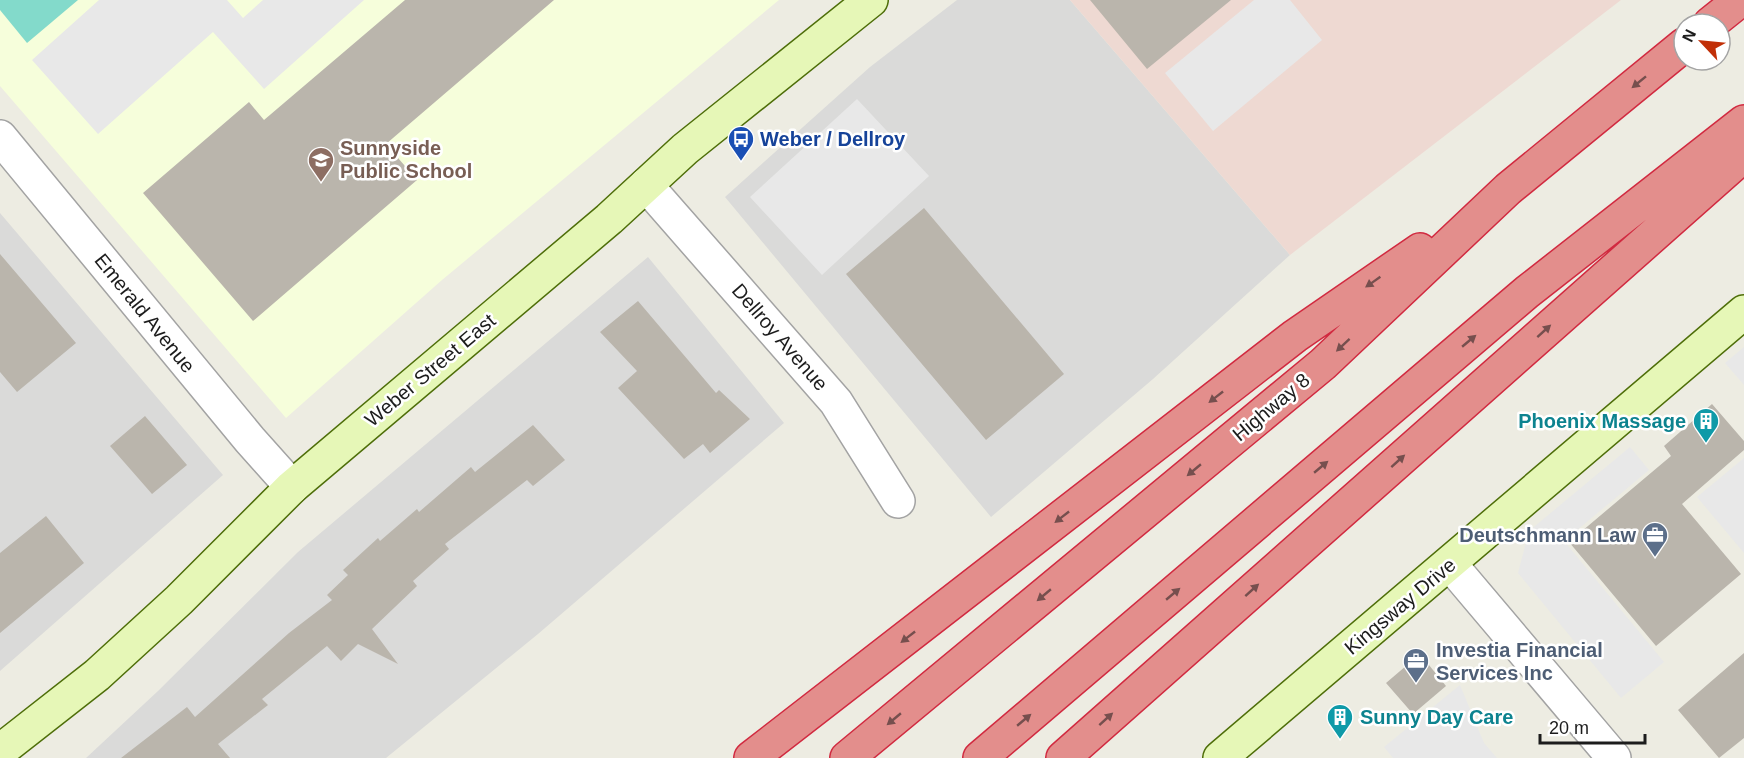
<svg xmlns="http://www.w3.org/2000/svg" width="1744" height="758" font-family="Arial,sans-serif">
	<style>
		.residential { fill: #dadad9 }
		.commercial { fill: #eed9d2 }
		.education { fill: #f6fedb }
		.pitch { fill: #83dacb }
		.parking { fill: #e8e8e8 }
		.building { fill: #bab5ac }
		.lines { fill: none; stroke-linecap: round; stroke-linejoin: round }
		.street-casing { stroke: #a3a3a3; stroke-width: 36 }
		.secondary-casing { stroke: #4e6e09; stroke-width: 36 }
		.highway-casing { stroke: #d12a40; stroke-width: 36 }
		.street { stroke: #fff; stroke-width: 33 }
		.secondary { stroke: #e6f7b7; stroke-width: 33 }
		.highway { stroke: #e38e8c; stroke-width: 33 }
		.oneway { fill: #764f4e }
		.labels { text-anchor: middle; stroke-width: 5; stroke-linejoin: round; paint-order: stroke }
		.transit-label { font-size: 20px; font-weight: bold; fill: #164399; stroke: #fff; text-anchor: start }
		.education-label { font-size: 20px; font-weight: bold; fill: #785e54; stroke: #fff; text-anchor: start }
		.street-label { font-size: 20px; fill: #1c1c1c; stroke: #fff }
		.culture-label { font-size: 20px; font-weight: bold; fill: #0d838f; stroke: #fff; text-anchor: end }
		.service-label { font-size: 20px; font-weight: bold; fill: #4e5e75; stroke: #fff; text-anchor: end }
	</style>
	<rect width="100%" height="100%" fill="#edece2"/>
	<path class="residential" d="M957,0h113l220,255 -137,124 -162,138 -266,-320 145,-130z
		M0,213l223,262 -223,196z
		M648,257l136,166 -246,211 -152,124h-300l72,-67 140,-139z"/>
	<path class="commercial" d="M1070,0h551l-331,255z"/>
	<path class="education" d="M0,0h779l-337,280 -156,138 -286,-332z"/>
	<path class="pitch" d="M0,0h78l-51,43 -27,-33z"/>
	<path class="parking" d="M99,0h128l16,18 20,-18h101l-100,89 -51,-57 -115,102 -66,-74z
		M1254,0h36l32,40 -109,91 -48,-58z
		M857,99l72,77 -107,99 -72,-78z
		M1744,347v38l-19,-22z
		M1630,447l19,23 -85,71 100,121 -43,36 -103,-125 11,-42z
		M1744,458v95l-47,-56z
		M1460,685l24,58 13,15h-104l-9,-11z"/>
	<path class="building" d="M405,0h149l-168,144 31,36 -164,141 -110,-128 106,-91 15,18z
		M1090,0h141l-84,69z
		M924,208l140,166 -78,66 -140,-166z
		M0,254l76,89 -59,49 -17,-20z
		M638,301l78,92 3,-3 31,29 -40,34 -7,-9 -19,15 -66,-71 19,-17 -37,-39z
		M1712,404l32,37v9l-62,54 59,70 -85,72 -87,-104 102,-86 -7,-10z
		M145,416l42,49 -35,29 -42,-48z
		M533,425l32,35 -32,26 -6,-6 -82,64 4,5 -36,32 4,5 -45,43 26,35 -40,-20 -17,17 -14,-15 -65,53 6,6 -50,39 12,14h-109l66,-51 8,10 94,-84 43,-33 -5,-5 21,-20 -5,-5 35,-32 2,3 37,-32 2,3 52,-45 4,5z
		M46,516l38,47 -84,70v-80z
		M1744,653v85l-25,20 -41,-48z
		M1420,654l26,32 -33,28 -27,-31z"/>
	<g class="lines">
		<g class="street-casing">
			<path id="street" d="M0,137l250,303 42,47
				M646,185l190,217 62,99
				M1450,564l164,194"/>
		</g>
		<g class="secondary-casing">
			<path id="secondary" d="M0,751l97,-76 82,-75 113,-113 317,-268 76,-70 186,-149
				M1220,758l524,-446"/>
		</g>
		<g class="highway-casing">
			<path id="highway" d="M1710,24l30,-24
				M751,758l544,-422 125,-86
				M847,758l476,-394 185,-175 176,-144
				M980,758l547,-466 217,-170
				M1063,758l681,-603"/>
		</g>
		<use href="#street" class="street"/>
		<use href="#secondary" class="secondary"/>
		<use href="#highway" class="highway"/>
	</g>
	<defs><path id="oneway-solid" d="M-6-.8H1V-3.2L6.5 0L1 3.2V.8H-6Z" transform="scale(1.5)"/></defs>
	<g class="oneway">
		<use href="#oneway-solid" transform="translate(1639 82) rotate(141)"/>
		<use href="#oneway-solid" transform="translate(1373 282) rotate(145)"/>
		<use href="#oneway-solid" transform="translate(1544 331) rotate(-42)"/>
		<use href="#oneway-solid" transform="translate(1469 341) rotate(-40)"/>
		<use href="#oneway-solid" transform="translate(1343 345) rotate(137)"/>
		<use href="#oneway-solid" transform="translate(1216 397) rotate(142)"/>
		<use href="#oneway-solid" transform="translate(1398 461) rotate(-42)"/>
		<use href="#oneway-solid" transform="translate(1321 467) rotate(-40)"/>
		<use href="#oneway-solid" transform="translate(1194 470) rotate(140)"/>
		<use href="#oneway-solid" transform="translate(1062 517) rotate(142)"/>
		<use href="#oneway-solid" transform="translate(1252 590) rotate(-42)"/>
		<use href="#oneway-solid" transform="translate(1173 594) rotate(-40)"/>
		<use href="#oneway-solid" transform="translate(1044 595) rotate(140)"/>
		<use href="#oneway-solid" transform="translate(908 637) rotate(142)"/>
		<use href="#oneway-solid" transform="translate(894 719) rotate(140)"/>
		<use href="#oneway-solid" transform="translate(1106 719) rotate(-42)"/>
		<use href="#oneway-solid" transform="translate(1024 720) rotate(-40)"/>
	</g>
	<defs>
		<g id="bus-pin" transform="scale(1.35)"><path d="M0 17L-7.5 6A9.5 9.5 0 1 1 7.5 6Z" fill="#1a4fb4" stroke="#fff"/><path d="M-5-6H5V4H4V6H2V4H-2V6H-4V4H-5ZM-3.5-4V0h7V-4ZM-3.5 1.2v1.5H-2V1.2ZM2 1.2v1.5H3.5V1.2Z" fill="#fff"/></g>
		<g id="school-pin" transform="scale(1.35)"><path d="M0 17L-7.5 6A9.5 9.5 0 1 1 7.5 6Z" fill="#8d6e63" stroke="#fff"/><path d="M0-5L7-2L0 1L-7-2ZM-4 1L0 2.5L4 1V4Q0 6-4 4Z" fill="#fff"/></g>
		<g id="building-pin" transform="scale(1.35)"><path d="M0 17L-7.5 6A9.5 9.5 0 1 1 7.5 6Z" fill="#0f9aa8" stroke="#fff"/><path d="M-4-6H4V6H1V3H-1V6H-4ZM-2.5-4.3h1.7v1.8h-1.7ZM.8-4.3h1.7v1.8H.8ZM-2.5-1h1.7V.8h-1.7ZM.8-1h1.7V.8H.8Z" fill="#fff"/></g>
		<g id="office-pin" transform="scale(1.35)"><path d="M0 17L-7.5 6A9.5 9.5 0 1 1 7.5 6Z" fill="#5c6f8a" stroke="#fff"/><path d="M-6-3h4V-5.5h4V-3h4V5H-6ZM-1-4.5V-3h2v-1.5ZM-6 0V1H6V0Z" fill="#fff"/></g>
	</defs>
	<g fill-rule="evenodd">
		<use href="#bus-pin" x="741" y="139"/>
		<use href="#school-pin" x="321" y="160"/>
		<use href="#building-pin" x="1706" y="421"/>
		<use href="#office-pin" x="1655" y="535"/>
		<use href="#office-pin" x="1416" y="661"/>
		<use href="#building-pin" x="1340" y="717"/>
	</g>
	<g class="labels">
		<g class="transit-label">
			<text x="760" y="146">Weber / Dellroy</text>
		</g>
		<g class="education-label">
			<text x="340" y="155">Sunnyside<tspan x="340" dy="23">Public School</tspan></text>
		</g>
		<g class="street-label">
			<text transform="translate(145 313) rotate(51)" y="7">Emerald Avenue</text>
			<text transform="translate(780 337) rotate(49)" y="7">Dellroy Avenue</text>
			<text transform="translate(430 370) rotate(-40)" y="7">Weber Street East</text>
			<text transform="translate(1271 407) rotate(-40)" y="7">Highway 8</text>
			<text transform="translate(1400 606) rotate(-40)" y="7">Kingsway Drive</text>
		</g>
		<g class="culture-label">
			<text x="1686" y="428">Phoenix Massage</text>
			<text x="1360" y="724" text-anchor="start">Sunny Day Care</text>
		</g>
		<g class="service-label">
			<text x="1636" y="542">Deutschmann Law</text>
			<text x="1436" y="657" text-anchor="start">Investia Financial<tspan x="1436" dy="23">Services Inc</tspan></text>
		</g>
	</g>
	<g transform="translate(1702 42) rotate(296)"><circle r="28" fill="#ffffff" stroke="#a4a4a4" stroke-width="1.5"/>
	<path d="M0-4.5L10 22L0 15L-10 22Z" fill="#c12f07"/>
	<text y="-9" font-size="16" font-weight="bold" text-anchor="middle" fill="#1c1c1c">N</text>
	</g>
	<path d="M1540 734v9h105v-9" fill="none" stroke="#1c1c1c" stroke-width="3"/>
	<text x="1549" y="734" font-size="18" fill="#1c1c1c" stroke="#ffffff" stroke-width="4.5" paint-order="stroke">20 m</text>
</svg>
